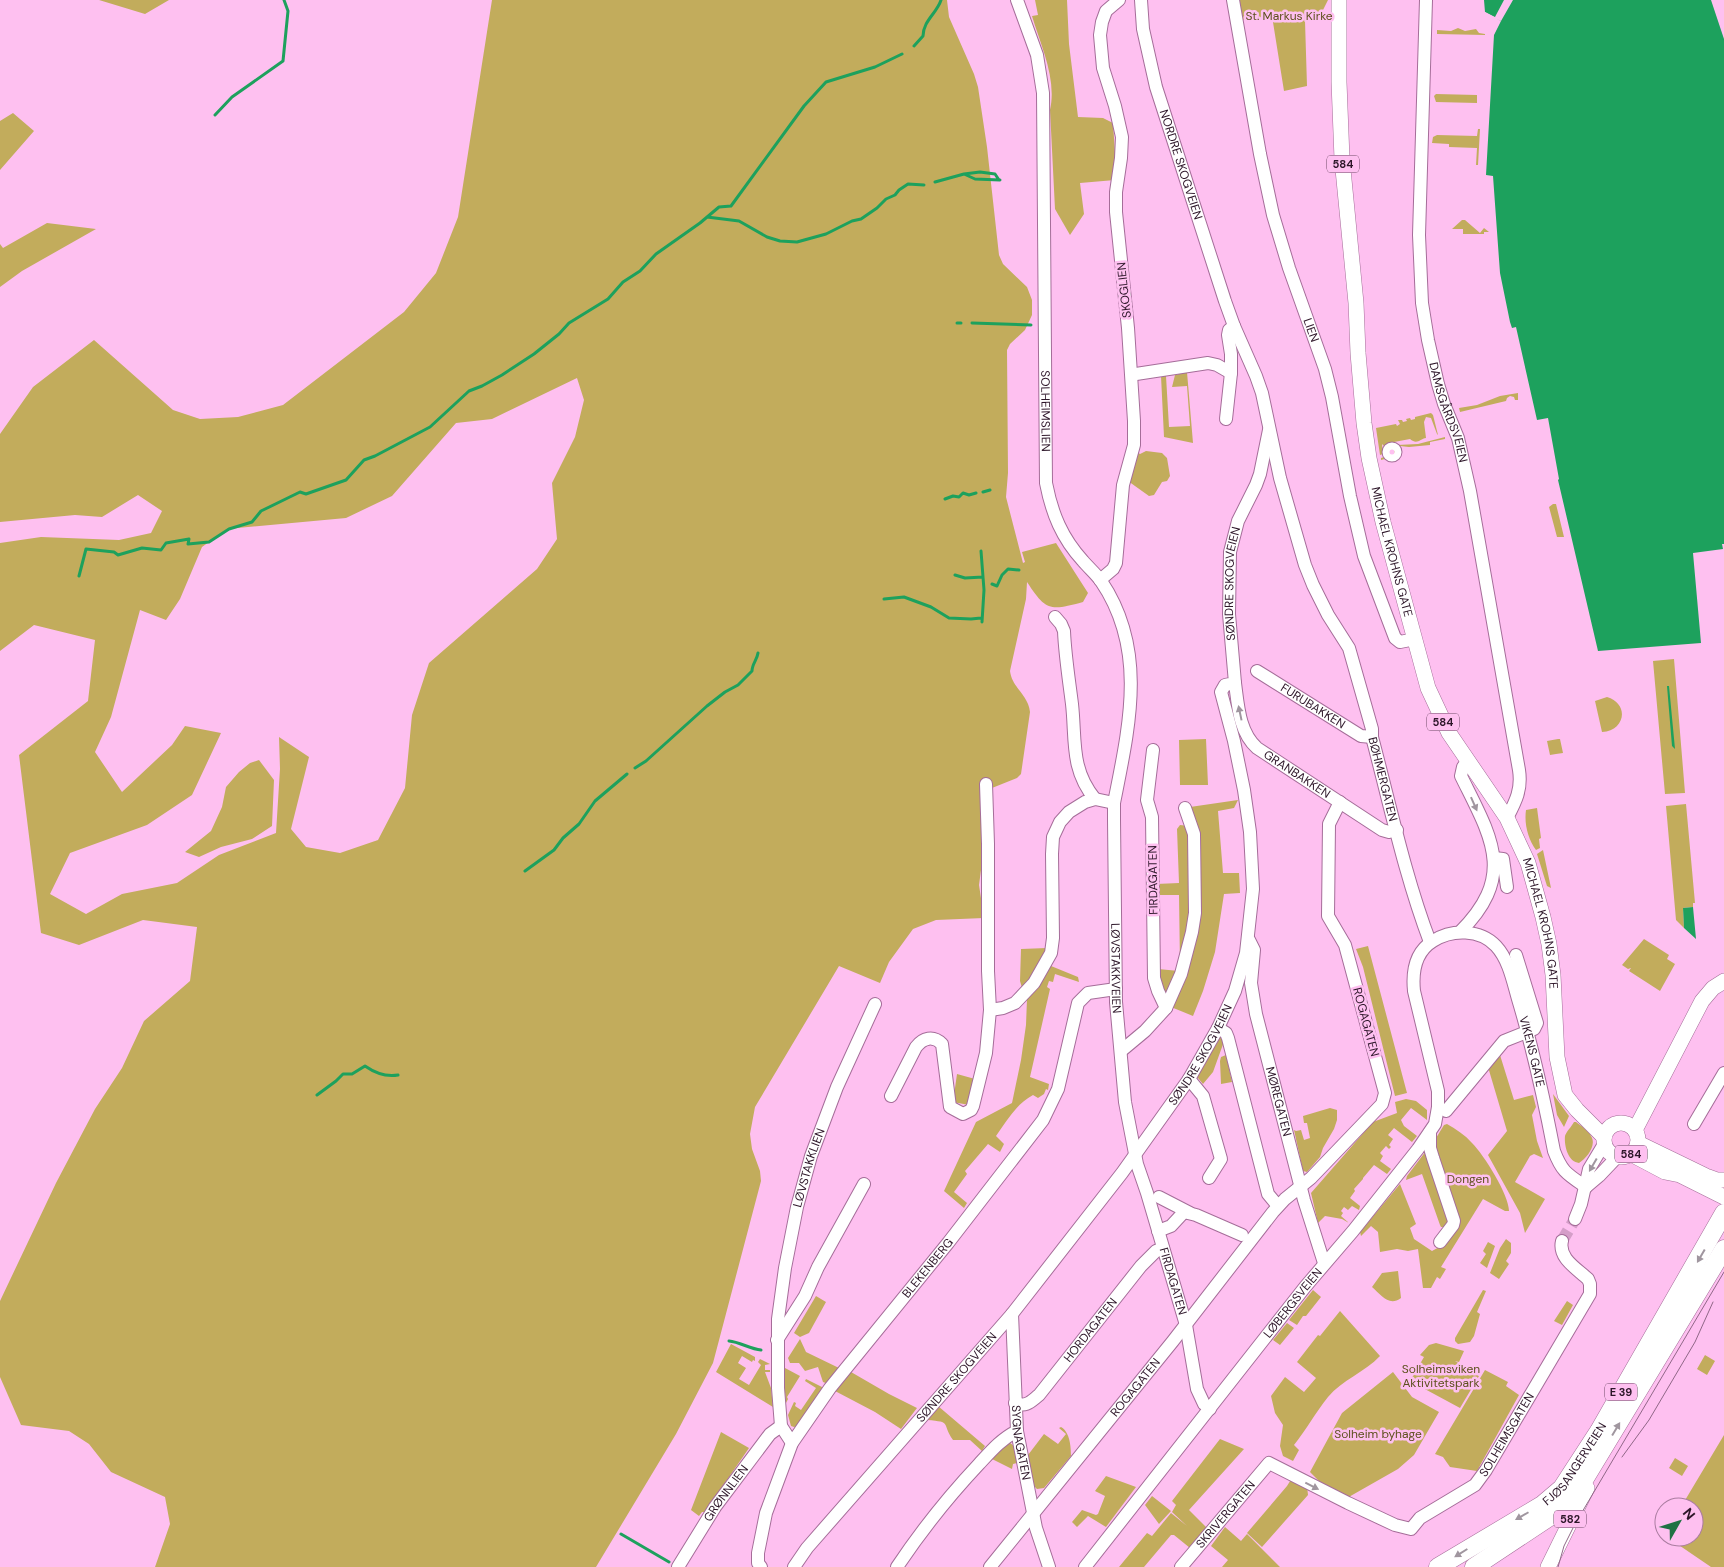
<svg xmlns="http://www.w3.org/2000/svg" width="1724" height="1567" font-family="'DM Sans',sans-serif">
	<style>
		.green { fill: #c2ac5c; fill-rule: evenodd }
		.water { fill: #1da15d }
		.pier { fill: #fec0f0 }
		.lines { fill: none; stroke-linecap: round; stroke-linejoin: round }
		.stream { stroke: #1da15d; stroke-width: 3 }
		.minor-tunnel { stroke: #d49ec8; stroke-width: 12; stroke-dasharray: 12 6; stroke-linecap: butt }
		.minor-casing { stroke: #a56d99; stroke-width: 14 }
		.major-casing { stroke: #a56d99; stroke-width: 16 }
		.highway-casing { stroke: #a56d99; stroke-width: 19 }
		.minor { stroke: #fff; stroke-width: 12 }
		.major { stroke: #fff; stroke-width: 15 }
		.highway { stroke: #fff; stroke-width: 18 }
		.tram { stroke: #906787; stroke-width: 1 }
		.oneway { fill: #a0969f }
		.labels { text-anchor: middle; stroke-width: 5; stroke-linejoin: round; paint-order: stroke }
		.shield { fill: #fec0f0; stroke: #6c4965; stroke-width: 1 }
		.shield-label { font-size: 11px; font-weight: bold; fill: #2d1629 }
		.park-label { font-size: 12px; fill: #5e501d; stroke: #fec0f0 }
		.street-label { font-size: 12px; fill: #2d1629; stroke: #fec0f0 }
	</style>
	<rect width="100%" height="100%" fill="#fec0f0"/>
	<path class="green" d="M99,0h70l-24,14z
		M492,0h455l2,17 25,57 4,13 9,60 12,108 4,9 24,23 5,13v15l-7,15 -15,14 -3,6 1,123 -2,24 17,66 2,-1 -3,-10 34,-9 32,50 -5,9c-33,9 -37,9 -56,-20l-1,17 -16,72c2,17 18,23 20,41l-9,62 -4,4 -25,10 -13,97 5,33 -48,2 -23,9 -24,33 -9,21 -41,-17 -84,141 -5,27 2,15 8,22 1,10 -48,182 -37,71 -80,133h-441l15,-43 -5,-27 -54,-25 -22,-28 -20,-13 -48,-6 -21,-48v-76l56,-118 39,-74 27,-41 22,-47 46,-40 7,-54 -54,-7 -64,25 -38,-12 -22,-178 69,-54 7,-61 -61,-15 -34,26v-108l41,-6 78,3 32,-7 11,-22 -24,-16 -36,22 -27,-2 -75,7v-88l33,-47 61,-47 79,70 27,9 38,-2 45,-12 121,-93 32,-39 22,-56zM577,378l7,22 -9,37 -23,46 5,56 -20,30 -108,94 -17,52 -7,73 -27,52 -38,13 -34,-6 -15,-18 18,-72 -30,-20 1,32 -4,64 -57,22 -42,28 -55,11 -36,20 -36,-20 20,-41 77,-28 45,-30 29,-62 -36,-7 -13,19 -50,47 -27,-40 16,-35 29,-107 26,10 14,-21 22,-52 25,-18 119,-11 46,-22 64,-73 36,-4z
		M1035,0h32l2,44 9,73 25,1 10,5 3,45 -1,12 -35,3 4,31 -14,21 -15,-26 -5,-99c7,-31 -9,-64 -18,-94l6,-1z
		M1238,0h90l-9,18 -14,3 2,65 -23,5 -12,-75 -31,4z
		M1458,28l7,3 11,-2 3,4 6,1v1l-48,-1v-4l14,1z
		M1436,94l41,1v8l-41,-1 -2,-6z
		M13,113l21,18 -34,39v-49z
		M1478,129h2l-2,36h-2l1,-17 -28,-1v-3l-17,-1 1,-6 4,-2 40,1z
		M1462,220h3l15,13 4,-5 5,4h-5v2h-21v-5h-11z
		M47,223l49,6 -74,42 -22,16v-43l3,4z
		M1187,372l6,71 -29,-6 -3,-61h5l3,51 21,-1 -3,-40 -15,1 3,-12z
		M1518,393v7h-3l-1,-3 -4,-1 -3,2 -1,3 -46,11 -1,-4 18,-3 23,-9z
		M1431,413l2,2 5,20 -1,-1 -6,-16 -5,-1 -2,5 2,16c-6,1 -9,7 -16,1l-16,3 -4,5h-5l-3,-3 1,10 -3,1 -4,-27 20,-4 1,2 3,-2 -2,-4h4l1,2 4,-1 -1,-2 4,-1 1,2 4,-1v-2z
		M1445,437v2l-15,3v3l-21,2 -9,-1 1,9 -20,5v-2l6,-2 -1,-6h2l1,6 6,-1 -1,-6 3,-1v-3l21,-1z
		M1146,451l16,2 5,5 3,18 -3,5 -5,1 -8,13 -5,1 -21,-15 9,-29 3,2z
		M1553,504h3l8,33h-7l-8,-30z
		M1674,659l11,134 -20,1 -12,-133z
		M1607,697c23,7 18,34 -5,35l-7,-31z
		M1206,739l2,46h-28l-1,-45z
		M1558,739l1,7 -1,-7h2l3,14 -7,1v-2v2l-6,1 -3,-14z
		M259,760l15,20 -2,46 -20,13 -31,8 -22,10 -14,-5 26,-21 11,-24 4,-20 13,-15 11,-9z
		M1238,800l-4,8 -16,3 5,62h16l1,20 -16,1 -9,58 -12,39 -10,25 -22,-9 20,-58 -1,-142z
		M1686,804l9,99h-2v4l-10,1 1,20 -8,-8 -10,-114z
		M1537,808l4,30 -2,1 1,9 -4,2c-8,-11 -12,-26 -10,-40z
		M1180,825l9,1 4,75 -13,66 -1,-72h-23v-11l23,-1 -2,-54z
		M1543,850l8,38 -4,-2 -10,-32z
		M1644,939l25,16 -2,4 8,5 -15,27 -31,-20 2,-3 -3,1 -6,-4z
		M1368,946l39,147 -12,3 -32,-129 -7,-18z
		M1047,948l-24,43 -3,-10 1,-32z
		M1051,966l27,11 1,5 -24,-8 -2,8 -4,-1 -2,6 3,2 -20,88 19,7 -1,6 -2,-1 -2,5 -6,4 -5,-3c-17,9 -26,26 -37,41l8,8 -4,8 -12,-8 -23,27 2,3 -13,18 13,11 -3,5 -20,-17 32,-69 36,-19 9,-43 5,-35 1,-26z
		M1158,969l21,2 -14,26z
		M1222,1034l4,2 -13,36 -10,12 -5,-6v-5l9,-13z
		M1226,1055l6,27 -11,2 -1,-23 1,-4z
		M1500,1055l14,45 19,-5 3,12 -4,8 5,26 6,17 -9,-4 -4,2 -15,26 30,17 -20,34 -5,-20 -32,-58 19,-24 -19,-64z
		M957,1074l18,5 -6,26 -16,-3z
		M1553,1094l16,22 -5,11 -7,-12z
		M1406,1099l10,2 11,9v10l-16,-12 -10,12 3,6 13,10 -5,6 -18,-14 -6,7 5,4 -4,6 2,2 -2,2 -3,-3 -6,7 3,3 -3,5 11,8 -4,5 -13,-9 -11,13v1l-9,10 1,2 -5,7 10,8 -1,4 -7,-4 -4,4 -4,-3 -3,4 2,2 -2,3 8,7 -7,-4 -17,-3 -7,7 -7,-30 62,-71 24,-9 -2,-11z
		M1330,1108l7,2v10l-3,9 -11,19 -3,9 -13,15 -4,-1 -9,-41 2,1 5,-1 3,10 6,-2 -3,-15h-3l-1,-7z
		M1574,1122h2c5,4 12,8 15,14 6,9 -4,22 -12,27 -11,-1 -15,-17 -14,-27 1,-4 7,-10 9,-14z
		M1447,1124c9,5 18,11 25,19 12,12 37,52 37,68h-4l-22,-12 -42,68 5,2 -6,10 -3,-2 -6,11h-8l-5,-39 -10,2 -11,-2 -17,3 -2,-20 -7,-6 -10,10 -1,-4 40,-48 16,40 -6,4 4,11 18,12 9,-5 17,-21 -25,-82 11,-18z
		M1426,1151l24,66 -5,10h-4l-1,-2 -18,-51 -16,6 1,-4z
		M1506,1239l5,4v10l-5,8 3,3 -10,15 -9,-6 10,-25z
		M1488,1242l7,4 -8,22 -7,-5 6,-9 -3,-3z
		M1398,1271l3,27c-12,9 -20,-3 -29,-11l10,-14z
		M1313,1290l8,7 -15,19h-3l-6,9 -8,-5z
		M1483,1290l3,1 -9,21 3,2 -6,22 -4,6 -12,2 -3,-3v-3z
		M816,1296l10,6 -17,31 -9,4 -6,-4z
		M1567,1301l6,4 -11,20 -8,-4z
		M1340,1311l40,45c-15,16 -38,24 -52,41 -12,15 -22,33 -34,48l5,5 -6,11 -10,-5 -3,-10 3,-21 -8,-12 -4,-17 14,-19 19,15 12,-14 -19,-16 21,-27 2,1z
		M1287,1323l7,5 -14,17 -7,-5z
		M800,1339l6,13 33,16 -11,16 -5,-2 -5,-15 -13,4 -6,-8h-9l-2,-5z
		M1436,1343l28,8 -5,11 -4,-1 24,15 -19,32 -50,-27 14,-24 -4,-2 9,-10z
		M731,1344l24,13v4l-2,-1 -1,2 -10,-6 -4,7 8,5 -7,11 10,6 12,-20 -3,-3 2,-3 10,5 -5,1v5h5v2h-5l6,16 2,19 -57,-35z
		M1705,1355l10,6 -8,14 -10,-6z
		M785,1368l15,8 -13,21 1,2 -2,4 -3,-33z
		M1485,1370l23,12 -2,4 13,9 -42,76 -27,-4 -7,-10 -8,-3z
		M851,1372l38,22 28,14 -16,21 -26,-17 -40,-21z
		M1393,1372l19,25 27,15 -25,43 -16,14 -51,29 -23,-12 -14,-14 32,-59z
		M806,1379l18,9 -26,38 -4,1 -3,-1 -3,-11 6,-13 2,1 -1,3 6,4 15,-22 -11,-7z
		M938,1406l47,40 -3,5 -12,-11h-17c-12,-17 0,-18 -26,-20z
		M1061,1427c9,5 10,20 10,29l-27,32 -7,1 -3,-3 -6,-31 16,-21 14,10 8,-10 -7,-6z
		M721,1432l28,16 -44,64h-3l-3,4 -8,-6z
		M1724,1435v132h-13l-44,-30h27v-30h-13z
		M1220,1439l24,10 -55,61 18,18 -17,20 -16,-13h-3l-27,32h-25l28,-34 5,3 19,-23 16,13 -15,-14 4,-7 -4,-4z
		M1009,1442l5,4 3,17 -4,1 -1,5 -22,-11z
		M1675,1458l13,8 -6,10 -13,-8z
		M1106,1476l30,11 -30,40 -18,-11 -11,11 -5,-5 10,-12 14,5 2,-1 7,-18 -10,-5z
		M1292,1478l15,8 1,9 -46,52 -15,-14 40,-47z
		M1152,1496l19,15 -12,13 -14,-19z
		M1225,1527l16,14 6,-7 33,33h-58l6,-7 -17,-14z"/>
	<path class="water" d="M1484,0h227l13,39v505h-2l1,5 -30,4 8,90 -103,8 -40,-171 1,-1 -11,-61 -11,2 -21,-93 -4,1 -2,-6 -10,-49 -7,-97 -7,-1 8,-140 7,-14 -16,-9z
		M1667,686h2l6,63 -3,-3z
		M1693,907l3,32 -12,-11 -1,-20z"/>
	<path class="pier" d="M1504,0h9l-12,21 -17,-7 1,-2 10,5z"/>
	<g class="lines">
		<path class="stream" d="M914,46l9,-10c0,-15 14,-23 18,-36
			M215,115l17,-18 51,-36 5,-50 -4,-11
			M964,174l16,-2 15,2 4,6
			M935,182l29,-8 11,5 25,1
			M707,217l32,4 28,16 13,4 17,1 29,-8 26,-13 9,-2 16,-11 9,-9 9,-4 4,-5 9,-6 16,1
			M957,323h4
			M972,323l59,2
			M983,492l7,-2
			M945,499l8,-3 6,1 4,-4 6,2 7,-2
			M981,551l3,39 -2,32
			M955,575l10,3 18,-1
			M79,576l7,-27 28,3 4,3 24,-7 19,2 5,-7 23,-4 -1,5 21,-2 20,-13 23,-7 9,-11 39,-19 6,2 40,-14 18,-20 11,-4 55,-29 39,-36 13,-5 20,-11 32,-21 25,-20 10,-11 39,-24 15,-17 17,-11 16,-17 44,-31 19,-16 12,-1 73,-100 22,-24 49,-15 27,-13
			M992,584l5,2 5,-11 6,-6 11,1
			M884,599l20,-2 27,10 18,11 22,1 10,-1
			M635,768l11,-7 61,-55 18,-14 13,-7 14,-14c0,-7 5,-11 6,-18
			M525,871l29,-21 9,-12 16,-14 16,-23 32,-27
			M317,1095l19,-14 7,-7h9l13,-8c10,7 21,11 33,9
			M729,1341c11,1 21,8 32,9
			M621,1534l48,28"/>
		<path class="minor-tunnel" d="M1562,1241l13,-22"/>
		<g class="minor-casing">
			<g id="minor">
				<path id="s1" d="M1017,0l20,55 6,38 3,390c6,31 16,55 37,78 6,7 13,13 18,20 47,69 28,146 13,222v17l2,182 9,100 12,62 10,29 39,132 11,64 7,15 6,5"/>
				<path id="s2" d="M1141,0l2,29 13,58 69,214 9,25 22,50 6,17 18,85 25,87 8,20 15,30 21,33 23,81v8c18,68 33,139 58,205"/>
				<path id="s3" d="M1233,0l27,154 13,61 16,53 36,101 7,28 18,99 14,60 31,82 5,4 15,-3"/>
				<path id="s4" d="M1426,0l-7,235 3,68 6,37 10,44 6,20 14,34 12,53 49,279c3,19 -3,31 -12,48"/>
				<path d="M1136,374l72,-11 9,2 14,8v-19l-3,-19 1,-5 5,-4"/>
				<path d="M1226,419l5,-46"/>
				<circle cx="1392" cy="452" r="3.5"/>
				<path d="M1100,580l13,-11 3,-6 7,-78 11,-40v-24l-6,-93 -12,-116v-20l5,-34 1,-21 -7,-31 -12,-38 -3,-33 2,-13 4,-11 13,-11"/>
				<path d="M1055,617l6,7 3,7c1,24 5,49 8,73 4,35 -2,65 23,95"/>
				<path id="s5" d="M1257,671l104,65 11,1"/>
				<path id="s6" d="M1235,683c3,22 4,49 22,65l125,82 7,2 8,-2"/>
				<path d="M1494,858l9,1 4,28"/>
				<path d="M1460,932c57,-57 31,-95 1,-156l2,-9 5,-7"/>
				<path id="s7" d="M1249,940l5,10 -3,33 5,31 48,186 20,63"/>
				<path d="M1166,1008l15,-34 11,-42 3,-19 -1,-79 -9,-26"/>
				<path d="M990,1010l13,-2 12,-5 19,-20 17,-30 2,-15 -1,-84 1,-17 7,-15 9,-10 16,-10 10,-3 19,4"/>
				<path d="M1218,1028l8,5 2,5 40,156 10,12"/>
				<path d="M1121,1051l24,-20 21,-23 -8,-17 -4,-13 -2,-161 -5,-17 6,-50"/>
				<path d="M1189,1079l14,17 18,63 -12,19"/>
				<path d="M891,1096l25,-49c7,-9 17,-12 26,-3l8,63 13,7 8,-4 2,-4 13,-53 4,-43 -2,-39v-127l-2,-60"/>
				<path d="M1446,1111l58,-70 30,-12 3,-6 -21,-68"/>
				<path d="M1694,1124l30,-51"/>
				<path d="M1430,1132v16l3,10 21,63 -1,4 -13,17"/>
				<path d="M1586,1187l13,-11 18,-19"/>
				<path d="M1159,1197l31,16"/>
				<path d="M1575,1219l6,-15 8,-35 15,-25"/>
				<path d="M1158,1231l13,-5 13,-14 12,3 46,20"/>
				<path id="s8" d="M1012,1314l5,117 19,97 13,39"/>
				<path d="M777,1340l28,-44 13,-29 46,-83"/>
				<path id="s9" d="M1015,1403c12,4 15,-1 24,-8l102,-129 15,-15 7,-3"/>
				<path id="s10" d="M792,1443l-11,-17 -3,-38v-69l7,-51 12,-61 14,-51 26,-69 38,-83"/>
				<path id="s11" d="M678,1567l37,-60 55,-73 11,-8"/>
				<path id="s12" d="M761,1567l-3,-4v-10l8,-40 26,-70 38,-55 118,-145 95,-123 15,-31 20,-86 10,-10 28,-4"/>
				<path id="s13" d="M794,1567l13,-19 205,-234 110,-141 67,-94 29,-51 17,-37 11,-38 7,-64 -3,-57 -6,-42 -10,-49 -13,-49 4,-7 10,-2 -6,-69 1,-62 8,-31 18,-36 4,-11 9,-44"/>
				<path d="M897,1567c24,-36 52,-71 82,-103 12,-13 22,-25 38,-33"/>
				<path id="s14" d="M990,1567l183,-226 100,-129 12,-13 26,-21 71,-74 3,-11 -40,-148 -17,-29 1,-92 11,-22"/>
				<path id="s15" d="M1085,1567l220,-280 48,-56 65,-82 17,-25 3,-17v-16l-24,-100c-2,-20 1,-39 19,-50 19,-12 47,-12 63,5 13,14 17,36 22,53 15,50 26,100 36,152 8,21 13,23 32,36"/>
				<path id="s16" d="M1181,1567l88,-104 79,40 47,22 16,4 9,-11 55,-33 11,-15 104,-176v-10l-2,-5c-12,-11 -30,-21 -26,-38"/>
			</g>
		</g>
		<g class="major-casing">
			<g id="major">
				<path id="s17" d="M1339,0v82l3,77 14,144 2,50 6,70 5,35 14,64 45,166 21,45 58,85 21,45 15,54 6,27 4,31 4,82 8,38 12,15 27,27"/>
				<circle cx="1621" cy="1140" r="17"/>
				<path d="M1635,1130l67,-129 11,-13 11,-7"/>
				<path d="M1638,1143l68,33 11,4h7"/>
				<path d="M1631,1154l34,18 15,3 44,22"/>
				<path d="M1548,1567l39,-79"/>
			</g>
		</g>
		<g class="highway-casing">
			<g id="highway">
				<path id="s18" d="M1438,1567l104,-62 20,-17 37,-57 125,-218"/>
				<path d="M1474,1567l86,-57 13,-12 151,-249"/>
			</g>
		</g>
		<use href="#minor" class="minor"/>
		<use href="#major" class="major"/>
		<use href="#highway" class="highway"/>
		<path class="tram" d="M1622,1457l27,-37 46,-78 18,-40
			M1558,1567l6,-21 11,-22 149,-252"/>
	</g>
	<defs><path id="oneway-solid" d="M-6-.8H1V-3.2L6.5 0L1 3.2V.8H-6Z" transform="scale(1.25)"/></defs>
	<g class="oneway">
		<use href="#oneway-solid" transform="translate(1240 713) rotate(-102)"/>
		<use href="#oneway-solid" transform="translate(1474 804) rotate(66)"/>
		<use href="#oneway-solid" transform="translate(1593 1165) rotate(120)"/>
		<use href="#oneway-solid" transform="translate(1701 1256) rotate(120)"/>
		<use href="#oneway-solid" transform="translate(1616 1429) rotate(-59)"/>
		<use href="#oneway-solid" transform="translate(1312 1486) rotate(27)"/>
		<use href="#oneway-solid" transform="translate(1522 1516) rotate(150)"/>
		<use href="#oneway-solid" transform="translate(1461 1553) rotate(148)"/>
	</g>
	<g class="labels">
		<g class="shield">
			<rect x="1327" y="155.5" width="32" height="17" rx="4"/>
			<rect x="1427" y="713.5" width="32" height="17" rx="4"/>
			<rect x="1615" y="1145.5" width="32" height="17" rx="4"/>
			<rect x="1605" y="1383.5" width="32" height="17" rx="4"/>
			<rect x="1554" y="1510.5" width="32" height="17" rx="4"/>
		</g>
		<g class="shield-label">
			<text x="1343" y="168">584</text>
			<text x="1443" y="726">584</text>
			<text x="1631" y="1158">584</text>
			<text x="1621" y="1396">E 39</text>
			<text x="1570" y="1523">582</text>
		</g>
		<g class="park-label">
			<text x="1289" y="20">St. Markus Kirke</text>
			<text x="1468" y="1183">Dongen</text>
			<text x="1441" y="1373">Solheimsviken<tspan x="1441" dy="14">Aktivitetspark</tspan></text>
			<text x="1378" y="1438">Solheim byhage</text>
		</g>
		<g class="street-label">
			<text dy="4" stroke="none"><textPath href="#s2" startOffset="170">NORDRE SKOGVEIEN</textPath></text>
			<text transform="translate(1124 290) rotate(-96)" y="4">SKOGLIEN</text>
			<text dy="4" stroke="none"><textPath href="#s3" startOffset="340">LIEN</textPath></text>
			<text dy="4" stroke="none"><textPath href="#s1" startOffset="415">SOLHEIMSLIEN</textPath></text>
			<text dy="4" stroke="none"><textPath href="#s4" startOffset="416">DAMSGÅRDSVEIEN</textPath></text>
			<text dy="4" stroke="none"><textPath href="#s17" startOffset="556">MICHAEL KROHNS GATE</textPath></text>
			<text dy="4" stroke="none"><textPath href="#s13" startOffset="1150">SØNDRE SKOGVEIEN</textPath></text>
			<text dy="4" stroke="none"><textPath href="#s5" startOffset="66">FURUBAKKEN</textPath></text>
			<text dy="4" stroke="none"><textPath href="#s6" startOffset="118">GRANBAKKEN</textPath></text>
			<text dy="4" stroke="none"><textPath href="#s2" startOffset="820">BØHMERGATEN</textPath></text>
			<text transform="translate(1153 880) rotate(-91)" y="4">FIRDAGATEN</text>
			<text dy="4" stroke="none"><textPath href="#s17" startOffset="961">MICHAEL KROHNS GATE</textPath></text>
			<text dy="4" stroke="none"><textPath href="#s1" startOffset="996">LØVSTAKKVEIEN</textPath></text>
			<text transform="translate(1366 1022) rotate(75)" y="4">ROGAGATEN</text>
			<text dy="4" stroke="none"><textPath href="#s15" startOffset="938">VIKENS GATE</textPath></text>
			<text dy="4" stroke="none"><textPath href="#s13" startOffset="655">SØNDRE SKOGVEIEN</textPath></text>
			<text dy="4" stroke="none"><textPath href="#s7" startOffset="166">MØREGATEN</textPath></text>
			<text dy="4" stroke="none"><textPath href="#s10" startOffset="282">LØVSTAKKLIEN</textPath></text>
			<text dy="4" stroke="none"><textPath href="#s12" startOffset="352">BLEKENBERG</textPath></text>
			<text dy="4" stroke="none"><textPath href="#s1" startOffset="1316">FIRDAGATEN</textPath></text>
			<text dy="4" stroke="none"><textPath href="#s15" startOffset="336">LØBERGSVEIEN</textPath></text>
			<text dy="4" stroke="none"><textPath href="#s9" startOffset="110">HORDAGATEN</textPath></text>
			<text dy="4" stroke="none"><textPath href="#s13" startOffset="250">SØNDRE SKOGVEIEN</textPath></text>
			<text dy="4" stroke="none"><textPath href="#s14" startOffset="231">ROGAGATEN</textPath></text>
			<text dy="4" stroke="none"><textPath href="#s16" startOffset="431">SOLHEIMSGATEN</textPath></text>
			<text dy="4" stroke="none"><textPath href="#s8" startOffset="129">SYGNAGATEN</textPath></text>
			<text dy="4" stroke="none"><textPath href="#s18" startOffset="174">FJØSANGERVEIEN</textPath></text>
			<text dy="4" stroke="none"><textPath href="#s11" startOffset="88">GRØNNLIEN</textPath></text>
			<text dy="4" stroke="none"><textPath href="#s16" startOffset="69">SKRIVERGATEN</textPath></text>
		</g>
	</g>
	<g transform="translate(1679 1522) rotate(51)"><circle r="24" fill="#fec0f0" stroke="#aa7ca0"/>
	<path d="M0-4L9 19L0 12L-9 19Z" fill="#207244"/>
	<text y="-8" font-size="14" font-weight="bold" text-anchor="middle" fill="#2d1629">N</text>
	</g>
</svg>
